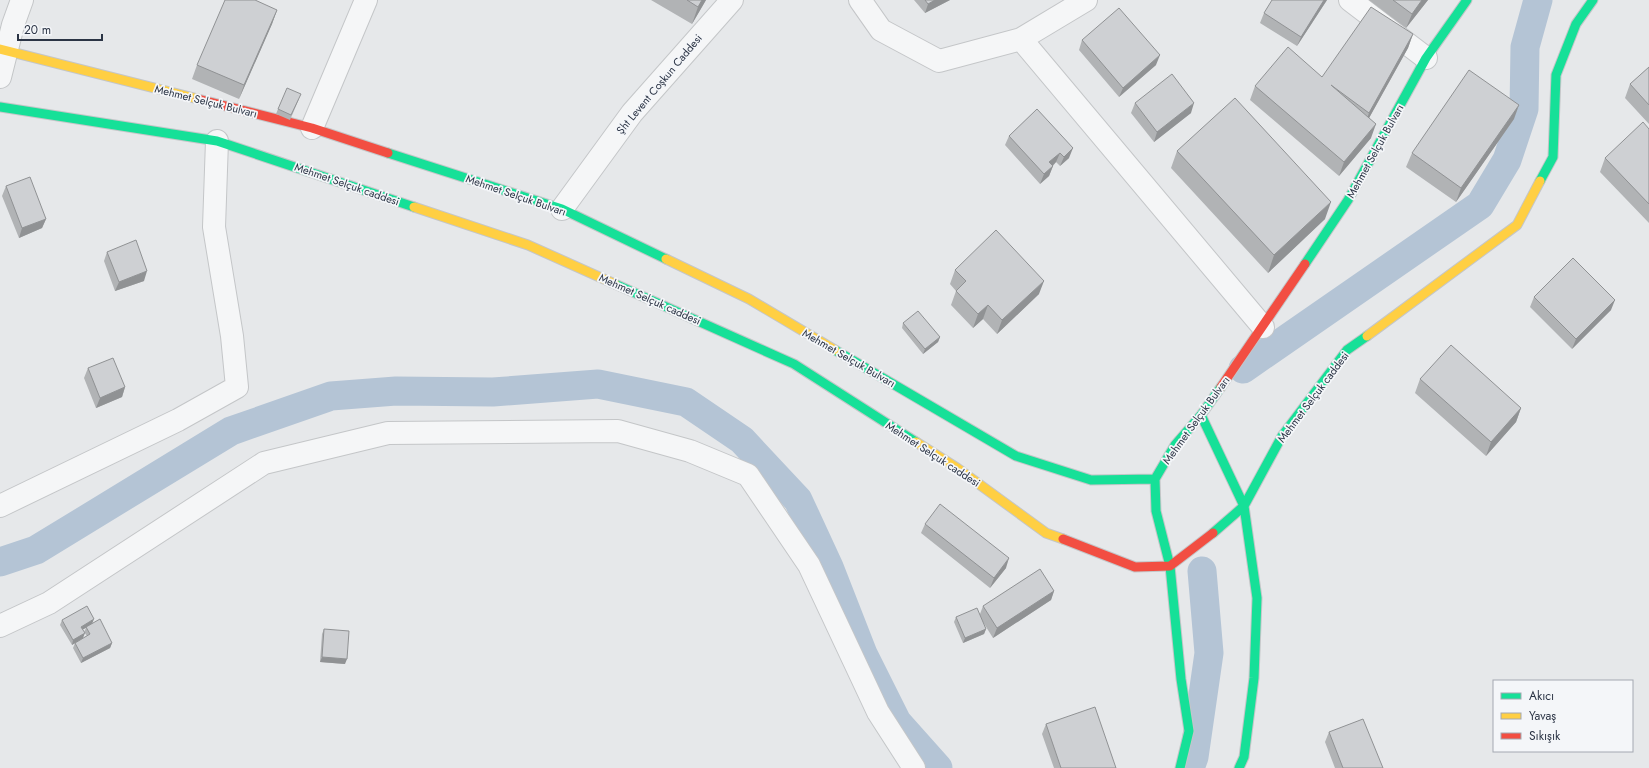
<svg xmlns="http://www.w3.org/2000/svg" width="1649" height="768" font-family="Jost,sans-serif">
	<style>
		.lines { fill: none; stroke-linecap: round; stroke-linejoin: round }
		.canal { stroke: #b4c4d5; stroke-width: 29 }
		.street-casing { stroke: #c4c6c8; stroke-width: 24 }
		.fast-casing { stroke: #c4c6c8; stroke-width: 11 }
		.slow-casing { stroke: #c4c6c8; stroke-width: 11 }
		.jam-casing { stroke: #c4c6c8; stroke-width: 11 }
		.street { stroke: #f5f6f7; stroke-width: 22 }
		.fast { stroke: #16e098; stroke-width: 9 }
		.slow { stroke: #ffcf43; stroke-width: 9 }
		.jam { stroke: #f24e42; stroke-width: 9 }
		.wall { fill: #b1b3b5; fill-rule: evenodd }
		.shaded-wall { fill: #909294 }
		.building { fill: #ced0d3; stroke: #909294 }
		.labels { text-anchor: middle; stroke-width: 3.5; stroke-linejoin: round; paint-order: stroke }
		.street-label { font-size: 11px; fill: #2b3445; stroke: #f4f6f9 }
	</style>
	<rect width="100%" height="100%" fill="#e6e8ea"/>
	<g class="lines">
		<path class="canal" d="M1243,369l237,-164 27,-45 17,-51 1,-62 13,-47
			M0,562l36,-12 195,-119 100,-35 65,-5 97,1 105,-8 88,18 56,38 56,60 31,67 34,87 34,68 41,46
			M1190,768l4,-11 15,-104 -7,-82"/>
		<g class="street-casing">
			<path id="street" d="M860,0l21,30 58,31 82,-22 242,288
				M1350,0l76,58
				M1021,39l65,-39
				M0,77l13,-52 9,-25
				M312,128l54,-128
				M562,209l70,-96 100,-113
				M0,506l178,-86 59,-33 -5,-51 -18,-109 3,-86
				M0,626l49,-23 215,-140 124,-30 230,-2 72,20 58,24 61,90 69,147 36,56"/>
		</g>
		<g class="fast-casing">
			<path id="fast" d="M0,107l217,34 197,66
				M388,153l174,56 104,50
				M1540,181l13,-24 3,-82 20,-51 17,-24
				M1305,264l43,-64 78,-142 41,-58
				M615,284l179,80 122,78
				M835,350l181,106 75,24 64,-1 20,-34 26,-30 20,-28
				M1201,415l43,91 13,92 -3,80 -10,79 -5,11
				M1155,479l1,32 14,55 11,113 8,52 -9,37
				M1213,533l31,-27 38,-70 65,-86 20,-14"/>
		</g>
		<g class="slow-casing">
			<path id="slow" d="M0,49l198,50
				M414,207l114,38 87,39
				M666,259l83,40 86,51
				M1367,336l150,-111 23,-44
				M916,442l41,26 89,65 17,6"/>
		</g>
		<g class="jam-casing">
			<path id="jam" d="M198,99l114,29 76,25
				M1221,387l84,-123
				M1063,539l72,28 35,-1 43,-33"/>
		</g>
		<use href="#street" class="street"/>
		<use href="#fast" class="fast"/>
		<use href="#slow" class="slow"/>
		<use href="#jam" class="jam"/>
	</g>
	<path class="wall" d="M651,0h55l-14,24z
		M914,0h36l-25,13z
		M1327,0l-30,46 -37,-23 4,-10z
		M1369,0h59l-22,28z
		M277,10l-5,14 -33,75 -47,-20 5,-14z
		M1413,34l-5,14 -39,70 2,20 -32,38 -89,-76 5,-14 67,-9z
		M1082,40l74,25 -37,32 -40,-47z
		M1649,67v57l-24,-26 5,-14z
		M299,99l-9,21 -14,-6 2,-5z
		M1135,103l56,10 -37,29 -23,-29z
		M1037,109l32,49 -9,8 -4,-4 -3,4 -4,10 -9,8 -35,-39 4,-9z
		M1514,119l-58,83 -50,-35 6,-14z
		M1649,129v94l-49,-51 5,-14z
		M1177,151l148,68 -57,54 -97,-105z
		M6,186l40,33 -4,9 -23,10 -17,-42z
		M107,252l37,29 -29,10 -11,-30z
		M955,270l84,24 -42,40 -14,-15 -10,9 -22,-23 5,-14 -6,-7z
		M1534,297l77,13 -39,39 -42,-42z
		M903,323l37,14 -2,5 -15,12 -21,-26z
		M88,368l37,19 -3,10 -26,11 -12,-30z
		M1420,379l101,29 -5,14 -30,34 -71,-63z
		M925,524l81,44 -16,20 -69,-55z
		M1054,591l-3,9 -58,38 -10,-16 3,7 -2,5 -21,9 -9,-21 2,-5 24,-3 3,-8z
		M62,620l31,3 19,20 -2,5 -29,15 -8,-15 2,-5 -3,2 -12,-20zM86,628l-2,4 3,4 -4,2v-9z
		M324,629l21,35 -25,-2 2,-28z
		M1046,724l70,44h-62l-12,-34z
		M1329,732l54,36h-48l-10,-26z"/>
	<path class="shaded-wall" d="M702,0h4l-14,24 6,-17z
		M935,0h15l-25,13 3,-9z
		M1324,0h3l-30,46 4,-9z
		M1422,0h6l-22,28 6,-14z
		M277,10l-5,14 -33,75 5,-14z
		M1413,34l-5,14 -44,79 5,-14z
		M1160,55l-4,10 -37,32 4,-9z
		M1194,103l-3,10 -37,29 3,-10z
		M1519,105l-5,14 -58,83 5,-14z
		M1376,124l-5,14 -32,38 5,-14z
		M1073,148l-4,10 -9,8 4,-9z
		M1060,153l-4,9 -10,10 3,-10z
		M1053,166l-4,10 -9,8 4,-10z
		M1331,202l-6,17 -57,54 6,-18z
		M46,219l-4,9 -23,10 3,-10z
		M147,271l-3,10 -29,10 4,-9z
		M1044,281l-5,13 -42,40 5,-14z
		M1615,300l-4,10 -39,39 4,-10z
		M988,305l-5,14 -10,9 5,-14z
		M940,337l-2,5 -15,12 2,-5z
		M125,387l-3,10 -26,11 4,-10z
		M1521,408l-5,14 -30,34 5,-14z
		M1009,558l-3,10 -16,20 4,-10z
		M1054,591l-3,9 -58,38 4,-10z
		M94,619l-2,5 -13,8 2,-5z
		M986,629l-2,5 -21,9 2,-5z
		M85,633l-2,5 -11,7 1,-5z
		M112,643l-2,5 -29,15 2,-5z
		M322,657l25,2 -2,5 -25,-2z"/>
	<path class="building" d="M225,0h30l22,10 -33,75 -47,-20z
		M687,0h15l-4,7z
		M925,0h10l-7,4z
		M1272,0h52l-23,37 -37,-24z
		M1393,0h29l-10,14z
		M1371,7l42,27 -44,79 -38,-28 45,39 -32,38 -89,-76 33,-39 34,30z
		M1119,8l41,47 -37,33 -41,-48z
		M1649,67v38l-19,-21z
		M1469,70l50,35 -58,83 -49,-35z
		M1172,74l22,29 -37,29 -22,-29z
		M287,88l14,6 -10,21 -13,-6z
		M1235,98l96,104 -57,53 -97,-104z
		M1037,109l36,39 -9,9 -4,-4 -11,9 4,4 -9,8 -35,-38z
		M1643,122l6,7v75l-44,-46z
		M30,177l16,42 -24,9 -16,-42z
		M996,230l48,51 -42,39 -14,-15 -10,9 -22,-23 10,-10 -11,-11z
		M136,240l11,31 -28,11 -12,-30z
		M1573,258l42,42 -39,39 -42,-42z
		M918,311l22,26 -15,12 -22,-26z
		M1451,345l70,63 -30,34 -71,-63z
		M113,358l12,29 -25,11 -12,-30z
		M940,504l69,54 -15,20 -69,-54z
		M1040,569l14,22 -57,37 -14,-22z
		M87,606l7,13 -13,8 4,6 -12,7 -11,-20z
		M977,608l9,21 -21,9 -9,-21z
		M100,619l12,24 -29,15 -8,-15 15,-9 -4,-7z
		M324,629l25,2 -2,28 -25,-2z
		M1095,707l21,61h-55l-15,-44z
		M1363,719l20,49h-40l-14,-36z"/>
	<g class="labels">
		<g class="street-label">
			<text transform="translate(659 84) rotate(-50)" y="4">Şht Levent Coşkun Caddesi</text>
			<text transform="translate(206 101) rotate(14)" y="4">Mehmet Selçuk Bulvarı</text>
			<text transform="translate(1375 151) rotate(-61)" y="4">Mehmet Selçuk Bulvarı</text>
			<text transform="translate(347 184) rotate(19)" y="4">Mehmet Selçuk caddesi</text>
			<text transform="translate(516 195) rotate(19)" y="4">Mehmet Selçuk Bulvarı</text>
			<text transform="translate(650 299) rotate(24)" y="4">Mehmet Selçuk caddesi</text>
			<text transform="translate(849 358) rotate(30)" y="4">Mehmet Selçuk Bulvarı</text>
			<text transform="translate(1313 397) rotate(-53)" y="4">Mehmet Selçuk caddesi</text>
			<text transform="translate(1196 420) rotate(-54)" y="4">Mehmet Selçuk Bulvarı</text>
			<text transform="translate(933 454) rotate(33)" y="4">Mehmet Selçuk caddesi</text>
		</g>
	</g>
	<rect x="1493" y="680" width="140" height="72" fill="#f4f6f9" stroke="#a4a8b1"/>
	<rect x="1501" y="693" width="20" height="6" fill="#16e098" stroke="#a4a8b1"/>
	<text x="1529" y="700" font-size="12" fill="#2b3445">Akıcı</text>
	<rect x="1501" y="713" width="20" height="6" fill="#ffcf43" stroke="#a4a8b1"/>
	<text x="1529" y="720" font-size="12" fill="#2b3445">Yavaş</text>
	<rect x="1501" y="733" width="20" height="6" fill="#f24e42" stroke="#a4a8b1"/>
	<text x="1529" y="740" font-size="12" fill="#2b3445">Sıkışık</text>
	<path d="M18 34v6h84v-6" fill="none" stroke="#2b3445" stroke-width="2"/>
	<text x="24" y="34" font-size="12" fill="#2b3445" stroke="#f4f6f9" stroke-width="3" paint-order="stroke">20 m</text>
</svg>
